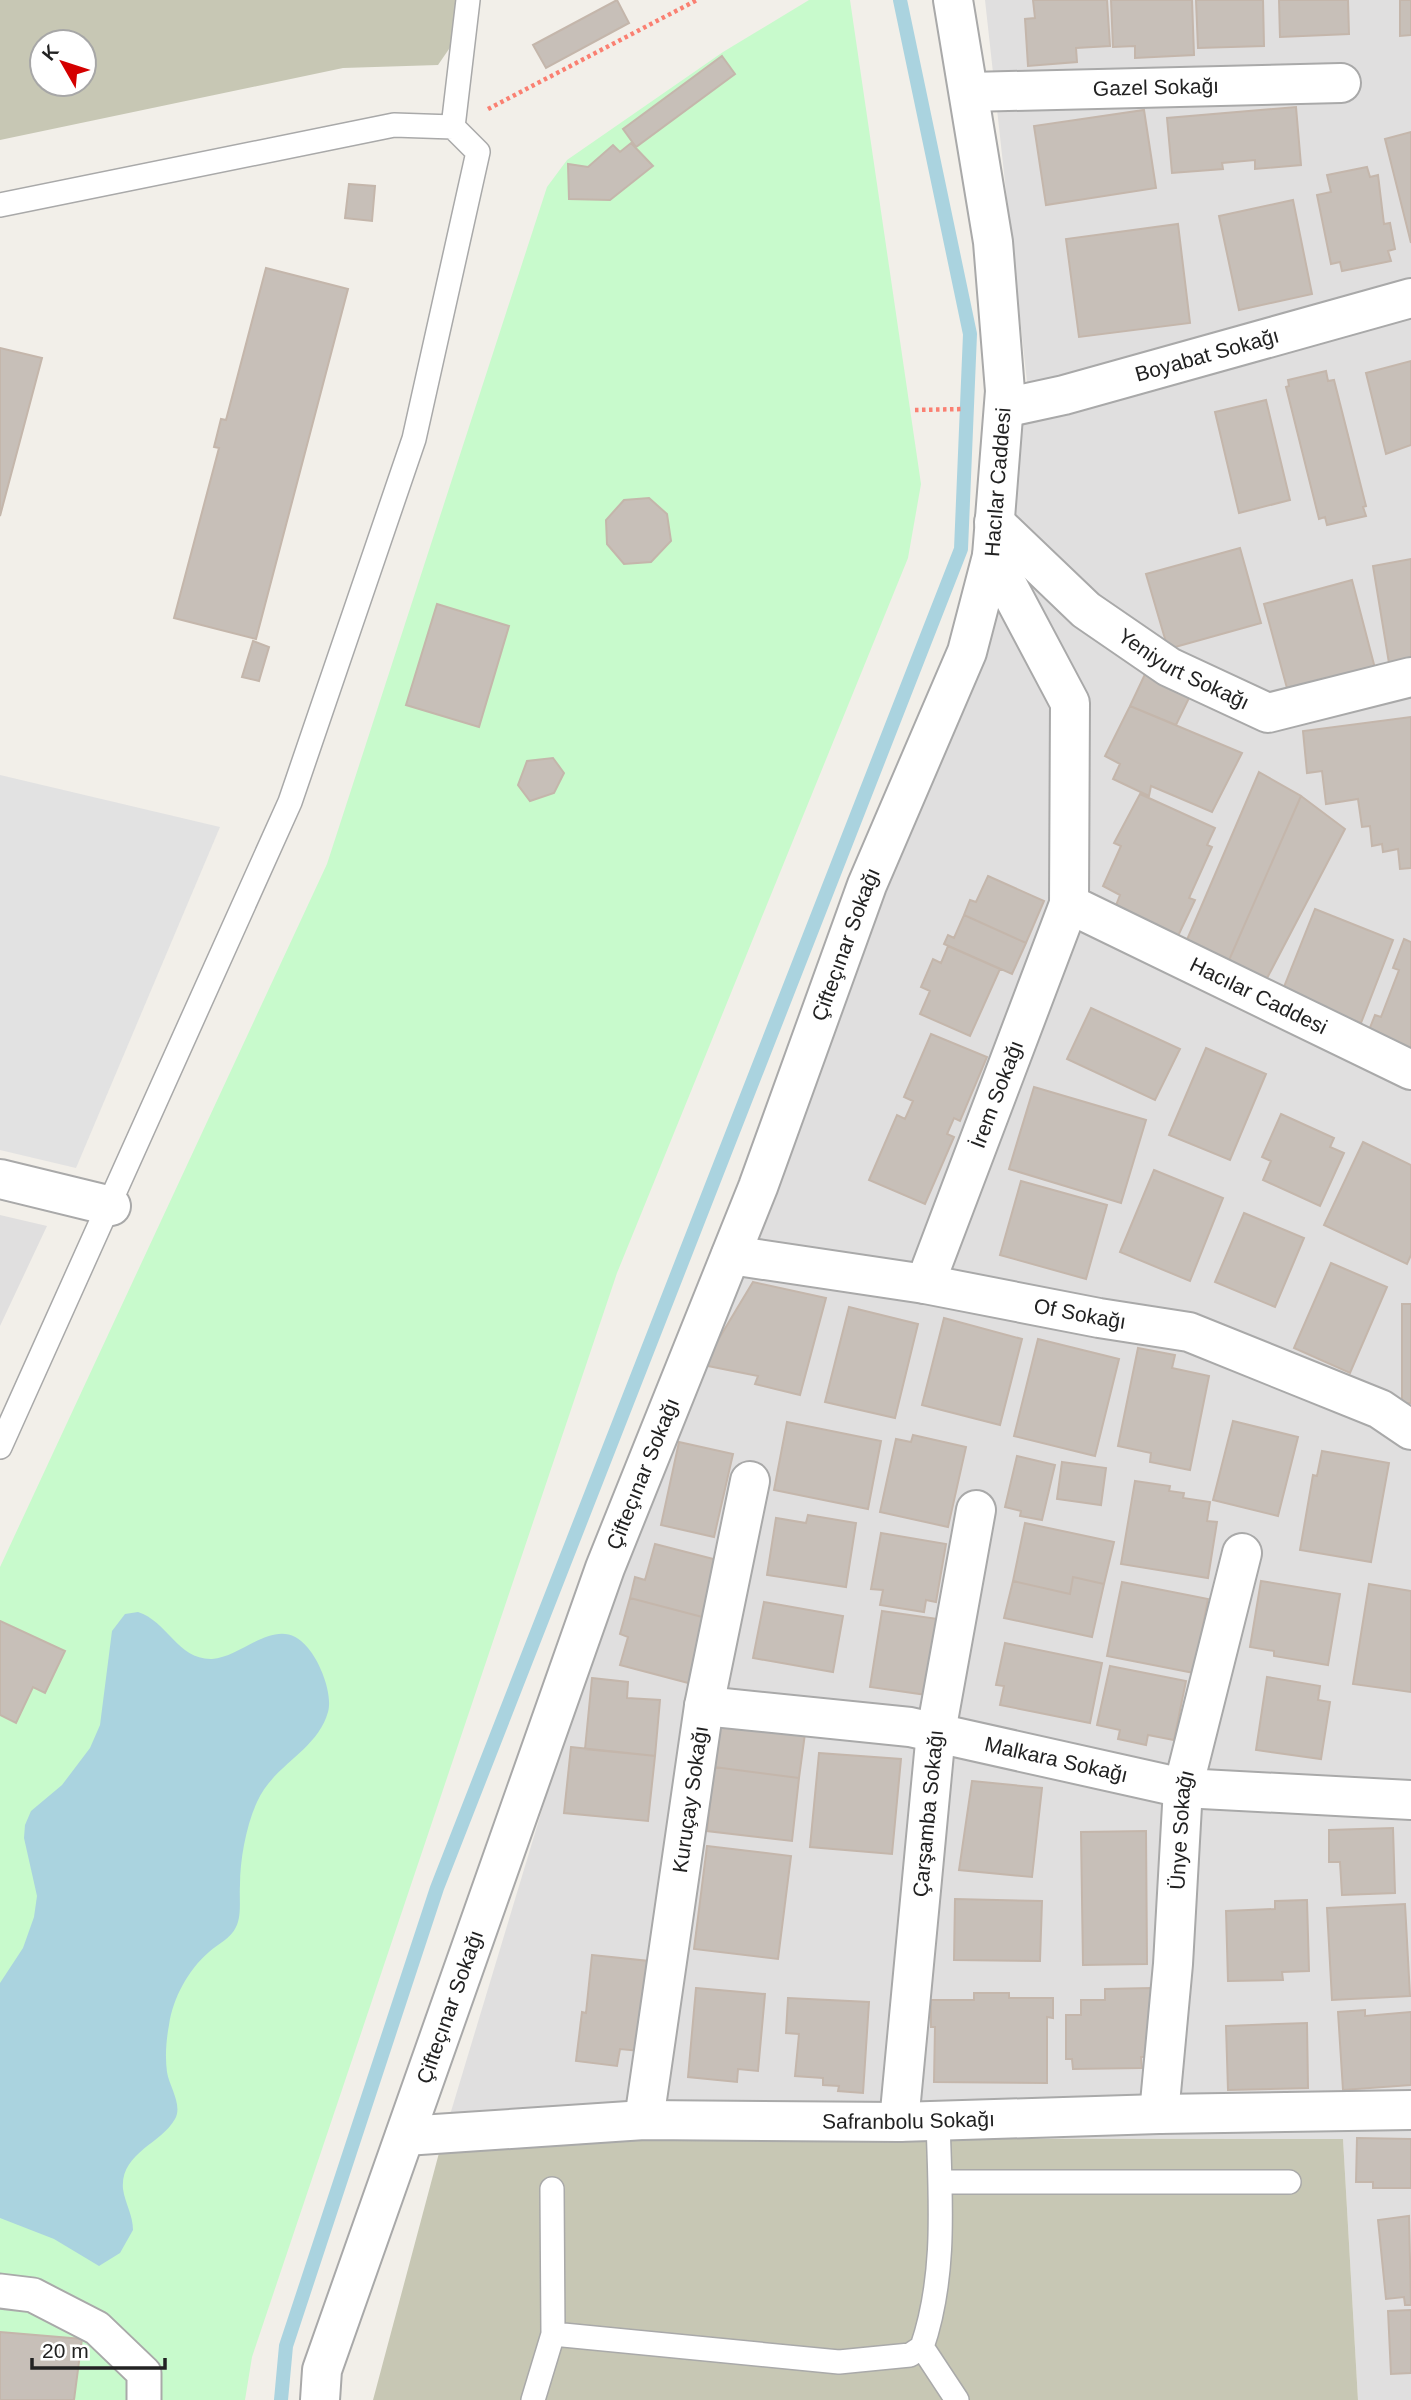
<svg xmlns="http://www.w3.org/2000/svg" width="1411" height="2400" font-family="Helvetica,sans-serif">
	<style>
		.residential { fill: #e0dfdf }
		.construction { fill: #c7c7b4; fill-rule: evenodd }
		.park { fill: #c8facc }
		.parking { fill: #e2e2e2 }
		.water { fill: #aad3df }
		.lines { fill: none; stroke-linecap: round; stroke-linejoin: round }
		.stream { stroke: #aad3df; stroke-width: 14 }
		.building { fill: #c7bfb8; stroke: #c4b6ab; stroke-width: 2 }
		.service-casing { stroke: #a9a9a9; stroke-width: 26 }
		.pedestrian-casing { stroke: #a9a9a9; stroke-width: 37 }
		.minor-casing { stroke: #a9a9a9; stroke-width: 42 }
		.tertiary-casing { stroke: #a9a9a9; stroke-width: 42 }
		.path { stroke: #fa8072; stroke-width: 4.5; stroke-dasharray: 3.5 3.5; stroke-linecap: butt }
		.service { stroke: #fff; stroke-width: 23 }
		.pedestrian { stroke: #fff; stroke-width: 33 }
		.minor { stroke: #fff; stroke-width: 38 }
		.tertiary { stroke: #fff; stroke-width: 38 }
		.labels { text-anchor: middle; stroke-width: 7; stroke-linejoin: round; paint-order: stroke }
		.street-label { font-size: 21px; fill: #222; stroke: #fff }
	</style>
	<rect width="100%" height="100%" fill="#f2efe9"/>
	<path class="residential" d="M985,0h426v2400h-53l-15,-261 -900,-1 140,-464 112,-315 290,-712 24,-104 18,-161z
		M0,1215l47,11 -47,100z"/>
	<path class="construction" d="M0,0h465l-5,33 -22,32 -95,3 -343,72zM42,42h42v42h-42z
		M443,2138l900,1 15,261h-985z"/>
	<path class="park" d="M809,0h41l71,484 -13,74 -291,715 -365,1084 -7,43h-245v-833l327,-703 220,-677 20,-27 156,-108z"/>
	<path class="parking" d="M0,775l220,52 -144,341 -76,-18z"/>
	<path class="water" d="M138,1612c29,9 40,48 74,47 32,-2 67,-48 96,-11 12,14 25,46 20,64 -11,39 -55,53 -71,90 -11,24 -17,58 -17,83 -1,13 2,30 -4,42 -5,11 -18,17 -27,25 -21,18 -36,46 -40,73 -3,16 -4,32 -2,47 2,14 16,33 8,47 -14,25 -55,34 -52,70 2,14 10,26 10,41l-13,23 -21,13 -45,-27 -54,-21v-235l23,-35 11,-31 3,-21 -13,-58 1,-13 6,-14 31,-26 28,-37 10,-23 12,-94 13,-17z"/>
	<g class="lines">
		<path class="stream" d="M281,2400l5,-54 151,-458 524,-1339 9,-215 -70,-334"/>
	</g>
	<path class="building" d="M617,0l12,23 -83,45 -13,-23z
		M1033,0h74l3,46 -34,2 1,14 -49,4 -3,-47 10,-1z
		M1111,0h81l2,55 -59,3v-12l-22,1z
		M1196,0h67l1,46 -66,2z
		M1279,0h69l1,34 -69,3z
		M1400,0h11v35l-11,1z
		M722,56l13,18 -99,73 -13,-18z
		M1296,107l5,58 -46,4v-9l-33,3 1,6 -51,4 -5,-55z
		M1144,110l12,78 -110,17 -12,-79z
		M1411,132v111l-26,-104z
		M631,143l22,23 -43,34 -41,-1 -1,-35 20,3 25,-22 7,7z
		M1367,167l3,10 8,-2 6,49 6,-1 5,26 -7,2 3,10 -49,10 -2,-9 -9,2 -14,-69 14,-3 -4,-17z
		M349,184l26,2 -3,35 -27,-3z
		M1293,200l19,94 -73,16 -20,-94z
		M1178,224l12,99 -111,14 -13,-98z
		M266,268l82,21 -92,350 -82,-21 45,-170 -5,-1 7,-28 5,1z
		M0,348l42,10 -42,158z
		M1411,361v84l-25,9 -20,-81z
		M1326,371l2,10 6,-1 32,126 -3,1 3,9 -39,9 -2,-8 -6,2 -33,-132 3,-1 -1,-6z
		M1266,400l24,100 -51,13 -24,-101z
		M649,498l18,16 4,27 -20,21 -27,2 -17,-20 -1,-24 18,-20z
		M1240,548l21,75 -93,26 -22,-75z
		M1411,559v100l-22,4 -16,-97z
		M1352,580l25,96 -87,23 -26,-95z
		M437,604l72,22 -30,101 -73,-22z
		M253,641l16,6 -10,34 -17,-4z
		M1147,670l43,26 -14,29 -46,-19z
		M1130,706l112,47 -30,59 -61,-26 -2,10 -36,-17 7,-15 -15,-8z
		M1411,717v151l-11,1 -2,-20 -15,3 -1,-8 -10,2 -2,-20 -8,1 -4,-28 -32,5 -4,-33 -15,2 -4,-42z
		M553,758l11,15 -10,20 -24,8 -12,-16 9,-24z
		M1259,772l42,24 -75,171 -43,-18z
		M1140,794l75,34 -8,17 5,2 -23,51 6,2 -17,36 -63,-28 5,-13 -17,-9 18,-40 -7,-3z
		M1301,796l44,33 -81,155 -38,-17z
		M988,876l56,25 -18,42 -62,-28 6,-15 6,2z
		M1315,909l78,31 -32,83 -79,-31z
		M964,915l62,28 -14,31 -68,-30 4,-9 6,3z
		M1404,939l7,3v119l-47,-18 11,-28 6,2 18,-47 -6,-2z
		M948,946l52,23 -30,67 -50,-22 10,-23 -9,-4 12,-28 8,4z
		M1091,1008l89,41 -25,51 -88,-41z
		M931,1034l56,23 -27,64 -6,-3 -7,16 7,3 -29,67 -56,-24 28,-65 8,4 8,-18 -9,-4z
		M1206,1048l60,26 -36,86 -61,-25z
		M1034,1087l112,33 -25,83 -112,-34z
		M1281,1114l53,24 -4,9 14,6 -24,53 -57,-26 8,-19 -9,-4z
		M1363,1142l48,23v90l-4,9 -83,-39z
		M1154,1170l69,28 -33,83 -70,-29z
		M1021,1181l86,24 -21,74 -86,-24z
		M1244,1213l60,25 -29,69 -60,-25z
		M1331,1263l56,24 -37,86 -56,-25z
		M753,1282l73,16 -26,97 -45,-11 3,-8 -55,-11z
		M1402,1304h9v99h-9z
		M849,1307l69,17 -23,94 -70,-16z
		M944,1318l78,21 -22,86 -78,-20z
		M1038,1339l81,20 -24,97 -81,-20z
		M1138,1348l37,7 -3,13 37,8 -19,94 -40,-8 1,-9 -33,-7z
		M1233,1421l65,16 -20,79 -65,-16z
		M787,1422l94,19 -13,68 -94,-19z
		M913,1435l53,12 -18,80 -68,-15 16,-73 15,3z
		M679,1442l54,12 -19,83 -53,-12z
		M1322,1451l67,12 -18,99 -71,-12 13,-75 4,1z
		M1017,1456l38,9 -13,55 -22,-4 1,-5 -16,-4z
		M1062,1462l44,6 -5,37 -44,-6z
		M1135,1481l35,5 -1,5 15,2 -1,5 27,4 -3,19 10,1 -9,56 -87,-14z
		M808,1515l48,8 -10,64 -79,-12 9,-57 30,5z
		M1025,1523l89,19 -10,42 -31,-7 -3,17 -57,-13z
		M881,1533l65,11 -10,58 -10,-2 -2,12 -44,-7 3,-15 -12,-1z
		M655,1544l70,18 -15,57 -80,-21 5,-21 10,3z
		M1073,1577l31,7 -12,53 -88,-19 9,-37 57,13z
		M1261,1581l79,13 -12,71 -54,-9v-5l-24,-4z
		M1122,1582l86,17 -14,74 -87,-17z
		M1369,1584l42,7v101l-58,-8z
		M630,1598l80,21 -18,65 -72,-19 8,-28 -8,-3z
		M764,1602l79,14 -10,56 -80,-14z
		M882,1611l56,8 -11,76 -57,-8z
		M0,1621l65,30 -20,42 -12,-6 -17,36 -16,-8z
		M1005,1643l97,20 -12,60 -90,-18 4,-19 -8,-1z
		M1110,1666l76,15 -12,59 -26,-5 -2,10 -28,-6 2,-9 -23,-5z
		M1267,1677l53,9 -2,14 12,2 -9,57 -65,-9z
		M592,1678l36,4 -1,16 33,2 -5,56 -70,-7z
		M721,1716l85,10 -7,52 -85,-11z
		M571,1747l84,9 -7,65 -84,-8z
		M819,1753l82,6 -9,95 -82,-7z
		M714,1767l85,11 -7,63 -85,-10z
		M972,1781l70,7 -10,89 -73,-7z
		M1393,1828l2,65 -53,2 -2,-33h-11v-32z
		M1146,1831l1,133 -64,1 -2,-133z
		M707,1846l84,10 -13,103 -84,-10z
		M955,1899l87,2 -2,60 -86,-1z
		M1307,1900l2,71 -27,1 1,8 -55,1 -2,-70 49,-2v-8z
		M1405,1904l5,92 -78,4 -5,-92z
		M592,1955l57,6 -9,90 -20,-2 -3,17 -41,-5 6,-49 4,1z
		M696,1988l69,6 -7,77 -20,-2 -1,13 -49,-5z
		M1152,1988l1,69h-12l1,11 -69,1 -1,-10h-6v-44h15v-15h24v-11z
		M974,1993h35v5h44v20l-6,-1v66l-113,-1 1,-55h-4v-27h43z
		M788,1998l81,4 -6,91 -25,-2 1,-5 -16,-1v-7l-28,-2 4,-42 -13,-1z
		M1365,2010v6l46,-4v73l-68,5 -5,-78z
		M1307,2023l1,65 -80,2 -2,-64z
		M1357,2138l54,1v49h-38v-6h-17z
		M1409,2216l2,89h-6l-1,-8 -18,2 -8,-79z
		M1411,2310v63l-20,1 -3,-63z
		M0,2332l82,7 -8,61h-74z"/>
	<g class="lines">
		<g class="service-casing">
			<path id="service" d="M453,127l15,-127
				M0,205l394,-80 59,2 25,25 -64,287 -124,363 -290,645
				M940,2182h349
				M553,2334l286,28 71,-7 12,-8c25,-73 18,-151 16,-227
				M922,2347l35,53
				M533,2400l20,-66 -1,-145"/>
		</g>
		<g class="pedestrian-casing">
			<path id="pedestrian" d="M0,2291l33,4 64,33 47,45v27"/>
		</g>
		<g class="minor-casing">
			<g id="minor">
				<path id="s1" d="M970,92l371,-9"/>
				<path id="s2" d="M1004,408l60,-13 347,-97"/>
				<path id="s3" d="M994,522l92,88 83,57 99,46 143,-36"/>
				<path id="s4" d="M992,556l78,147 -1,201 342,166"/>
				<path d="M0,1179l111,27"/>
				<path id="s5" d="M731,1255l194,29 174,34 90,14 191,77 31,21"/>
				<path id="s6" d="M925,1284l144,-380"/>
				<path id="s7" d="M704,1706l206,21 273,61 228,12"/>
				<path id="s8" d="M1159,2114l14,-150 10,-176 59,-235"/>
				<path id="s9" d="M644,2120l60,-414 46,-225"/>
				<path id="s10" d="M899,2122l37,-390 40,-222"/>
				<path id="s11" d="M405,2136l239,-16 255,2 260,-8 252,-4"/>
			</g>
		</g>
		<g class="tertiary-casing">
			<g id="tertiary">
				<path id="s12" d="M320,2400l2,-30 283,-802 153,-381 109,-302 100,-233 25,-96 13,-165 -12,-149 -40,-242"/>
			</g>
		</g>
		<path class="path" d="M488,109l209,-109
			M915,410l49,-1"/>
		<use href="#service" class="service"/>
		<use href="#pedestrian" class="pedestrian"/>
		<use href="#minor" class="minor"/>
		<use href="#tertiary" class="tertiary"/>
	</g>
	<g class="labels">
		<g class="street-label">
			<text dy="7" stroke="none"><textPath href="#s1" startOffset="186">Gazel Sokağı</textPath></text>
			<text dy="7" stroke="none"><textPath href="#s2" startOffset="210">Boyabat Sokağı</textPath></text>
			<text dy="7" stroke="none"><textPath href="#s12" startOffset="2039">Hacılar Caddesi</textPath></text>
			<text dy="7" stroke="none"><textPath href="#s3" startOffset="242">Yeniyurt Sokağı</textPath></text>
			<text dy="7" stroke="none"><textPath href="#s12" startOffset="1549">Çifteçınar Sokağı</textPath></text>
			<text dy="7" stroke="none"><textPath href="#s4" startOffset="578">Hacılar Caddesi</textPath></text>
			<text dy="7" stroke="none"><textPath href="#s6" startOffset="203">İrem Sokağı</textPath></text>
			<text dy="7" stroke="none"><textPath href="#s5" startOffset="354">Of Sokağı</textPath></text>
			<text dy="7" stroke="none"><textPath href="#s12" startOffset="982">Çifteçınar Sokağı</textPath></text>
			<text dy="7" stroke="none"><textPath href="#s7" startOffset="357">Malkara Sokağı</textPath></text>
			<text dy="7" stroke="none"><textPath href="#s9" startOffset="324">Kuruçay Sokağı</textPath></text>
			<text dy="7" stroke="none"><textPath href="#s10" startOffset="310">Çarşamba Sokağı</textPath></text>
			<text dy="7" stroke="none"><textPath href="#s8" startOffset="285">Ünye Sokağı</textPath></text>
			<text dy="7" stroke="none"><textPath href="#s12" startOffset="415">Çifteçınar Sokağı</textPath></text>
			<text dy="7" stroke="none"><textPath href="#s11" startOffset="504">Safranbolu Sokağı</textPath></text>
		</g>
	</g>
	<g transform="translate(63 63) rotate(309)"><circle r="33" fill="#ffffff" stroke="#a7a7a7" stroke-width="2"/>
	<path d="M0-5L12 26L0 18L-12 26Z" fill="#d40000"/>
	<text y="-10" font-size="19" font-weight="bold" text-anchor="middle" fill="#222222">K</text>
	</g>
	<path d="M32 2358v10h133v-10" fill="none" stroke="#222222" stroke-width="3.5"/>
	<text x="42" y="2358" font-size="21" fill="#222222" stroke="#ffffff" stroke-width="5" paint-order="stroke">20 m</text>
</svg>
